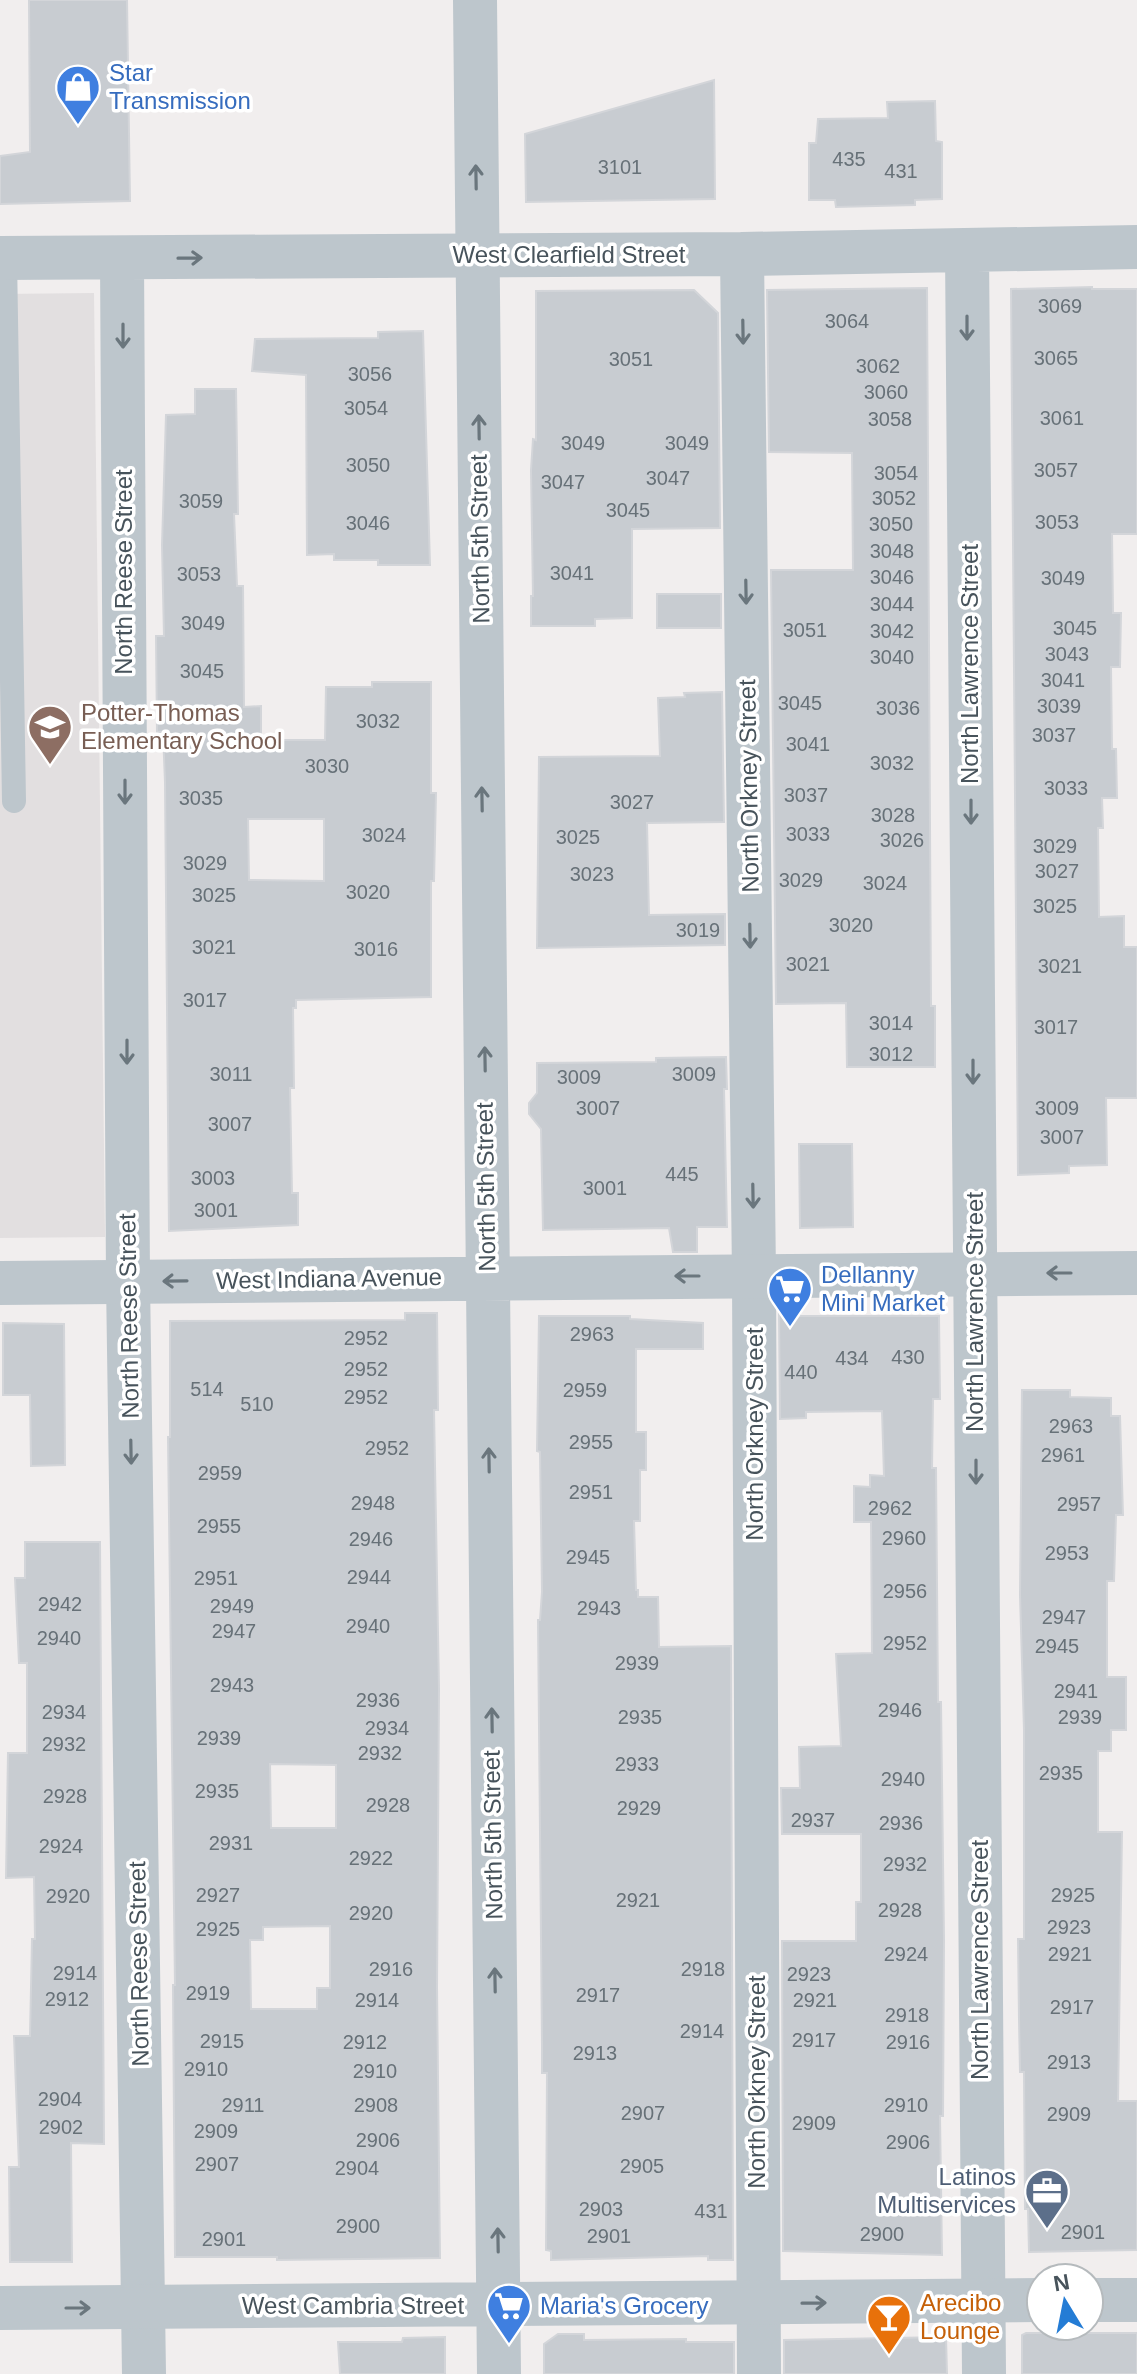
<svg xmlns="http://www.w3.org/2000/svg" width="1137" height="2374" font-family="Arial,sans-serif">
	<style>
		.education { fill: #e2dfe0 }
		.building { fill: #c8ccd1; stroke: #d3d5d9; stroke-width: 2; fill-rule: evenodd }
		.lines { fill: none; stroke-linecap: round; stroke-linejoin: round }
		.service { stroke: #bdc6cc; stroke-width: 24 }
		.minor { stroke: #bdc6cc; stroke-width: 44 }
		.tertiary { stroke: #bdc6cc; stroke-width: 44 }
		.oneway { stroke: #6a767d }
		.labels { text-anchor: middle; stroke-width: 7; stroke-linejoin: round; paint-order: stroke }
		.number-label { font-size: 20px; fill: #677178 }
		.shop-label { font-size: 24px; fill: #366cbe; stroke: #fff; text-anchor: start }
		.street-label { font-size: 24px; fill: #47535b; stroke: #fff }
		.education-label { font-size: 24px; fill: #785e54; stroke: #fff; text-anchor: start }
		.service-label { font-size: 24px; fill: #4e5e75; stroke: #fff; text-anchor: end }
		.food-label { font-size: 24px; fill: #c56008; stroke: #fff; text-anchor: start }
	</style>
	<rect width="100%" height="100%" fill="#f1eeee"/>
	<path class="education" d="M94,293l11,944 -105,1v-944z"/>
	<path class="building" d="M29,0h98l3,201 -130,3v-48l30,-4z
		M714,80l1,119 -189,3 -1,-68z
		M935,101l1,40 6,1v57l-27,1v5l-79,2 -1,-7h-26v-57h7l2,-24 70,-1 -1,-16z
		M1092,287v2h45v245h-25l1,79h8l-1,54h-9l1,82h4l1,49h-15l1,30h-5l1,89 25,-1v31h13v151h-31l1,67 -38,1v7l-51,2 -7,-886z
		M927,288l4,718h4v61h-88l-1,-64 -70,1 -5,-434h82l-1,-117 -83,-1 -2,-162z
		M694,290l24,23 2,215 -88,1v89l-37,1v7h-64v-30h2l-2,-126 2,-31 3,1v-149z
		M423,331l7,234h-52v-5h-44v-6l-27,1 -1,-180 -54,-4 3,-32 123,-1v-6z
		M195,389h41l2,125h-4l3,72h6l1,121 17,-1v34h64l1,-53h46v-5h59v111h5l-2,88h-3v116l-135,3v8h-3l1,80h-4l2,105h6v32l-129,6 -4,-449 -2,-50h-6l-1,-96h8l-2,-91 4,-130 29,-1zM248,819h76v62l-75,-1z
		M657,594h64v34h-64z
		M722,692l2,130 -77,1 2,92 76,-1v31l-188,3 2,-191 121,-1 -2,-58 27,-1 -1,-4z
		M726,1057l1,32h-3l3,138h-30v25h-24l-4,-24 -126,2 -2,-101 -12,-15v-11l8,-10v-30l119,-1v-4z
		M799,1144h53l1,83 -53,1z
		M779,1312h21v4h139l1,83h-7l-1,69h4l2,234h3l3,238 -1,176h-3l2,139 -159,-4 -1,-310h74v-39h5v-68h-79l-1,-46h19l-1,-41 42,-1 -5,-92 36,-1 -1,-131h-17v-36l16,1v-12l14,1 -2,-65 -76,1v6l-26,1z
		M405,1313h32l1,97h-4l5,279 -2,298 3,271 -163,2v-3h-102l-2,-272h2l-7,-548h2v-116l235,-1zM270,1764l66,1v63h-65zM330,1926v62h-13v21h-66l-1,-69h13v-13z
		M539,1316h91v3l73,4v26h-67v83h10v38h-6v51h-6l2,69h2v7h20l1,50 72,-1 2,614h-25v-4l-157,4v-9l-5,-1 1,-177h-5v-28l-4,-425h2l2,-28 -2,-140 -3,-1z
		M3,1323l61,1 1,141 -34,1 -1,-71h-27z
		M1022,1390h48v7l41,1v18h9l3,99h-7l-2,66h-7v96h19v53h-15v21h-13v81h24l-4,269h19v149l-108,2 -1,-43h-3l-1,-137h-4l-1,-53 -1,-80h6v-209l-4,-135z
		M25,1542h75l4,602 -33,-1 1,119h-62l-1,-95h10l-5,-131h16l2,-97h3l-1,-62 -28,1 2,-125h19v-90h-8l-4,-85h10z
		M1026,2333h111v41h-115v-39z
		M558,2334h26v6l102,-1v3h48v32h-190v-30z
		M445,2337v37h-105l-2,-32h64l1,-4z
		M946,2337l1,37h-163v-34z"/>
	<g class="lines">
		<path class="service" d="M5,258l9,543"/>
		<path class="minor" d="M967,250l17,2124
			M742,254l12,1022 5,1098
			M0,258l742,-4 395,-7
			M122,258l6,1023 16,1093"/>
		<path class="tertiary" d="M475,0l24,2374
			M0,1283l1137,-10
			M1089,2300h48
			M0,2308l1041,-8"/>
	</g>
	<defs><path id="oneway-shaft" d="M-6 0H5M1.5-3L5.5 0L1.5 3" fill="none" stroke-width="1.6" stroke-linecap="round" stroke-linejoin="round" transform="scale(2)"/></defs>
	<g class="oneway">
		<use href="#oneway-shaft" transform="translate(476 177) rotate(-91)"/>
		<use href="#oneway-shaft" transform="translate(190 258) rotate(-1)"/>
		<use href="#oneway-shaft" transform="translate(967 328) rotate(90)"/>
		<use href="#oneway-shaft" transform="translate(743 332) rotate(89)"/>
		<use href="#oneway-shaft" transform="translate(123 336) rotate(90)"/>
		<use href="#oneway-shaft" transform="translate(479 427) rotate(-91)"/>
		<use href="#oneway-shaft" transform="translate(746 592) rotate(89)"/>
		<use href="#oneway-shaft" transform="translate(125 792) rotate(90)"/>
		<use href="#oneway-shaft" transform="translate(482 799) rotate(-91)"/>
		<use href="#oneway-shaft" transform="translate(971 812) rotate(90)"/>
		<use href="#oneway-shaft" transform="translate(750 936) rotate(89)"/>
		<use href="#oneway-shaft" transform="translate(127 1052) rotate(90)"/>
		<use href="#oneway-shaft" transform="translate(485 1059) rotate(-91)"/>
		<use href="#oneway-shaft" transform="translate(973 1072) rotate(90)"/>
		<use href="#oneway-shaft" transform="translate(753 1196) rotate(89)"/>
		<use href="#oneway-shaft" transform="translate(1059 1273) rotate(180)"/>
		<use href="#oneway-shaft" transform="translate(687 1276) rotate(180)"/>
		<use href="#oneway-shaft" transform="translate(175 1281) rotate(179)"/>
		<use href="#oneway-shaft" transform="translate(131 1452) rotate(89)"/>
		<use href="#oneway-shaft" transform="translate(489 1460) rotate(-91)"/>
		<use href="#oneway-shaft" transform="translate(976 1472) rotate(90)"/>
		<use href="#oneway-shaft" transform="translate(492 1720) rotate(-91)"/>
		<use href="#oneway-shaft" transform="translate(495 1980) rotate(-91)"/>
		<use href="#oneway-shaft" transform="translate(498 2240) rotate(-91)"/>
		<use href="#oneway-shaft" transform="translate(814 2303) rotate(-1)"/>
		<use href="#oneway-shaft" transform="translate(78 2308)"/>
	</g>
	<defs>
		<g id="shop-pin" transform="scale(2.3)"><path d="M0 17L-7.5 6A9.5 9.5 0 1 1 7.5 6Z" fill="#3f7fe0" stroke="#fff"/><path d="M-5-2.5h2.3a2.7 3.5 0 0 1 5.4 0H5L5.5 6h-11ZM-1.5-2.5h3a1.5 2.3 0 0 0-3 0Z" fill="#fff"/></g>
		<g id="school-pin" transform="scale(2.3)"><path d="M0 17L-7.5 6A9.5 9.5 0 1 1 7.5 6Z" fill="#8d6e63" stroke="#fff"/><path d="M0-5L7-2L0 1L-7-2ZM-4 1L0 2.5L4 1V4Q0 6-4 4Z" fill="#fff"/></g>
		<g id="supermarket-pin" transform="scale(2.3)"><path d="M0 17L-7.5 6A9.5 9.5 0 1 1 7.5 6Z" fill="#3f7fe0" stroke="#fff"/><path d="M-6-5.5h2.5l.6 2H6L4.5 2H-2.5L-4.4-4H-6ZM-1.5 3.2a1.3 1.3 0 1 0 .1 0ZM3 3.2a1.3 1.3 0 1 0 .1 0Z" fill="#fff"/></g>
		<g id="office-pin" transform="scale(2.3)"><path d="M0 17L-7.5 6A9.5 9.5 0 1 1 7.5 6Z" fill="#5c6f8a" stroke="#fff"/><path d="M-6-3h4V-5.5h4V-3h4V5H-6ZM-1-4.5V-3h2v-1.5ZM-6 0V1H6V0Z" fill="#fff"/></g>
		<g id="bar-pin" transform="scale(2.3)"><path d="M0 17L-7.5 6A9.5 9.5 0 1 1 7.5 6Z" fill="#e8710a" stroke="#fff"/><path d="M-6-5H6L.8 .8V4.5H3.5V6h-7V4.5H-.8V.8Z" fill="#fff"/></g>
	</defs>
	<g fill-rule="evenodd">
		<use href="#shop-pin" x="78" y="87"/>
		<use href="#school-pin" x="50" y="727"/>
		<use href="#supermarket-pin" x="790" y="1289"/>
		<use href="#office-pin" x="1047" y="2191"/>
		<use href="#supermarket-pin" x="509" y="2306"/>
		<use href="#bar-pin" x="889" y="2317"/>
	</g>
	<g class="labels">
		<g class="number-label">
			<text x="849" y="166">435</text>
			<text x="620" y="174">3101</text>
			<text x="901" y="178">431</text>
			<text x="1060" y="313">3069</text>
			<text x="847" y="328">3064</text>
			<text x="1056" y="365">3065</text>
			<text x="631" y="366">3051</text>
			<text x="878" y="373">3062</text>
			<text x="370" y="381">3056</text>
			<text x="886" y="399">3060</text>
			<text x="366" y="415">3054</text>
			<text x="1062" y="425">3061</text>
			<text x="890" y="426">3058</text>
			<text x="583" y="450">3049</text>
			<text x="687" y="450">3049</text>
			<text x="368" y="472">3050</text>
			<text x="1056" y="477">3057</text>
			<text x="896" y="480">3054</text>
			<text x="668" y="485">3047</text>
			<text x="563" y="489">3047</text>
			<text x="894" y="505">3052</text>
			<text x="201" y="508">3059</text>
			<text x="628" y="517">3045</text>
			<text x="1057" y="529">3053</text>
			<text x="368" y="530">3046</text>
			<text x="891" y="531">3050</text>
			<text x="892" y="558">3048</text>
			<text x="572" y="580">3041</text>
			<text x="199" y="581">3053</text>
			<text x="892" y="584">3046</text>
			<text x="1063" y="585">3049</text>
			<text x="892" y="611">3044</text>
			<text x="203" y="630">3049</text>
			<text x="1075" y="635">3045</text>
			<text x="805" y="637">3051</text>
			<text x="892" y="638">3042</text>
			<text x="1067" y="661">3043</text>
			<text x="892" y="664">3040</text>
			<text x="202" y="678">3045</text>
			<text x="1063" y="687">3041</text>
			<text x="800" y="710">3045</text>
			<text x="1059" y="713">3039</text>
			<text x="898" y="715">3036</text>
			<text x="378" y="728">3032</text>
			<text x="1054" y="742">3037</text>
			<text x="808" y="751">3041</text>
			<text x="892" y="770">3032</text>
			<text x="327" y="773">3030</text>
			<text x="1066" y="795">3033</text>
			<text x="806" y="802">3037</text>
			<text x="201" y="805">3035</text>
			<text x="632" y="809">3027</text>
			<text x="893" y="822">3028</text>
			<text x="808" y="841">3033</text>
			<text x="384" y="842">3024</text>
			<text x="578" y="844">3025</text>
			<text x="902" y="847">3026</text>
			<text x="1055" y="853">3029</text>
			<text x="205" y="870">3029</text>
			<text x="1057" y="878">3027</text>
			<text x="592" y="881">3023</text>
			<text x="801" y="887">3029</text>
			<text x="885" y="890">3024</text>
			<text x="368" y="899">3020</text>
			<text x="214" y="902">3025</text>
			<text x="1055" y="913">3025</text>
			<text x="851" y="932">3020</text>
			<text x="698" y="937">3019</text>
			<text x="214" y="954">3021</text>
			<text x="376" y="956">3016</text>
			<text x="808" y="971">3021</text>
			<text x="1060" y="973">3021</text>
			<text x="205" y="1007">3017</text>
			<text x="891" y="1030">3014</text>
			<text x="1056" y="1034">3017</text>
			<text x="891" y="1061">3012</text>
			<text x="231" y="1081">3011</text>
			<text x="694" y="1081">3009</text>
			<text x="579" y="1084">3009</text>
			<text x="598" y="1115">3007</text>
			<text x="1057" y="1115">3009</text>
			<text x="230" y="1131">3007</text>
			<text x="1062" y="1144">3007</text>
			<text x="682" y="1181">445</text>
			<text x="213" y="1185">3003</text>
			<text x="605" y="1195">3001</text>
			<text x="216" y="1217">3001</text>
			<text x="592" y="1341">2963</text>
			<text x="366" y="1345">2952</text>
			<text x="908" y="1364">430</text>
			<text x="852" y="1365">434</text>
			<text x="366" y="1376">2952</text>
			<text x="801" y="1379">440</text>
			<text x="207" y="1396">514</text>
			<text x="585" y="1397">2959</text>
			<text x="366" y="1404">2952</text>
			<text x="257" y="1411">510</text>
			<text x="1071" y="1433">2963</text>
			<text x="591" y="1449">2955</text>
			<text x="387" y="1455">2952</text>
			<text x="1063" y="1462">2961</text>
			<text x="220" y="1480">2959</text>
			<text x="591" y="1499">2951</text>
			<text x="373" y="1510">2948</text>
			<text x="1079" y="1511">2957</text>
			<text x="890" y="1515">2962</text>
			<text x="219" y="1533">2955</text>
			<text x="904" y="1545">2960</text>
			<text x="371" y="1546">2946</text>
			<text x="1067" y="1560">2953</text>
			<text x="588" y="1564">2945</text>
			<text x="369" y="1584">2944</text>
			<text x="216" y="1585">2951</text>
			<text x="905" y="1598">2956</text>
			<text x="60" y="1611">2942</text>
			<text x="232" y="1613">2949</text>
			<text x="599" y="1615">2943</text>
			<text x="1064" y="1624">2947</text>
			<text x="368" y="1633">2940</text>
			<text x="234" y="1638">2947</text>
			<text x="59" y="1645">2940</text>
			<text x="905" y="1650">2952</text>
			<text x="1057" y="1653">2945</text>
			<text x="637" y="1670">2939</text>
			<text x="232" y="1692">2943</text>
			<text x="1076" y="1698">2941</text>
			<text x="378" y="1707">2936</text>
			<text x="900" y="1717">2946</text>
			<text x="64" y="1719">2934</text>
			<text x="640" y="1724">2935</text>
			<text x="1080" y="1724">2939</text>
			<text x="387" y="1735">2934</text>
			<text x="219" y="1745">2939</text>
			<text x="64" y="1751">2932</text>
			<text x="380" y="1760">2932</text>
			<text x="637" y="1771">2933</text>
			<text x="1061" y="1780">2935</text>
			<text x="903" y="1786">2940</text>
			<text x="217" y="1798">2935</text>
			<text x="65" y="1803">2928</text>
			<text x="388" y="1812">2928</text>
			<text x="639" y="1815">2929</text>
			<text x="813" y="1827">2937</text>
			<text x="901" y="1830">2936</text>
			<text x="231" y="1850">2931</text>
			<text x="61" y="1853">2924</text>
			<text x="371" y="1865">2922</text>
			<text x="905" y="1871">2932</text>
			<text x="218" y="1902">2927</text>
			<text x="1073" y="1902">2925</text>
			<text x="68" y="1903">2920</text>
			<text x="638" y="1907">2921</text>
			<text x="900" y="1917">2928</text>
			<text x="371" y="1920">2920</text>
			<text x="1069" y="1934">2923</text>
			<text x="218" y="1936">2925</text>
			<text x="906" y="1961">2924</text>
			<text x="1070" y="1961">2921</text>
			<text x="391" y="1976">2916</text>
			<text x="703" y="1976">2918</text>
			<text x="75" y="1980">2914</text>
			<text x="809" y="1981">2923</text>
			<text x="208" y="2000">2919</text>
			<text x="598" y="2002">2917</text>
			<text x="67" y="2006">2912</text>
			<text x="377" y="2007">2914</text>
			<text x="815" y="2007">2921</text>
			<text x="1072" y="2014">2917</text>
			<text x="907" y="2022">2918</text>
			<text x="702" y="2038">2914</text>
			<text x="814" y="2047">2917</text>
			<text x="222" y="2048">2915</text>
			<text x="365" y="2049">2912</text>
			<text x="908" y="2049">2916</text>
			<text x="595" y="2060">2913</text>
			<text x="1069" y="2069">2913</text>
			<text x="206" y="2076">2910</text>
			<text x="375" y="2078">2910</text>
			<text x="60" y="2106">2904</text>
			<text x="243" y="2112">2911</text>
			<text x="376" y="2112">2908</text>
			<text x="906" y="2112">2910</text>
			<text x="643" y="2120">2907</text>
			<text x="1069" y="2121">2909</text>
			<text x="814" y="2130">2909</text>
			<text x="61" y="2134">2902</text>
			<text x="216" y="2138">2909</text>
			<text x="378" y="2147">2906</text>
			<text x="908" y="2149">2906</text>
			<text x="217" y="2171">2907</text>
			<text x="642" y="2173">2905</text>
			<text x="357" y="2175">2904</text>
			<text x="601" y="2216">2903</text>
			<text x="711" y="2218">431</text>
			<text x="358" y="2233">2900</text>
			<text x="1083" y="2239">2901</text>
			<text x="882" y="2241">2900</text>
			<text x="609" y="2243">2901</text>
			<text x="224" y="2246">2901</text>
		</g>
		<g class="shop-label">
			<text x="109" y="81">Star<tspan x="109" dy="28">Transmission</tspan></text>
			<text x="821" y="1283">Dellanny<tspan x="821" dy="28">Mini Market</tspan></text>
			<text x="540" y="2314">Maria's Grocery</text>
		</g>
		<g class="street-label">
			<text x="569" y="263">West Clearfield Street</text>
			<text transform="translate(480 539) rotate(-91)" y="8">North 5th Street</text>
			<text transform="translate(124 572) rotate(-90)" y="8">North Reese Street</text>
			<text transform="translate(970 664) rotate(-90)" y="8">North Lawrence Street</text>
			<text transform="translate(749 786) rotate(-91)" y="8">North Orkney Street</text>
			<text transform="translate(486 1187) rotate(-91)" y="8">North 5th Street</text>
			<text transform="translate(329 1279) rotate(-1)" y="8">West Indiana Avenue</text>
			<text transform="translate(975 1312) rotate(-90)" y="8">North Lawrence Street</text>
			<text transform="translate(129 1316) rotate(-91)" y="8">North Reese Street</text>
			<text transform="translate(755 1434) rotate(-90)" y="8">North Orkney Street</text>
			<text transform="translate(493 1835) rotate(-91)" y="8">North 5th Street</text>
			<text transform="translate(980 1960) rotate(-90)" y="8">North Lawrence Street</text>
			<text transform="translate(139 1964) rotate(-91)" y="8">North Reese Street</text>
			<text transform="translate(757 2082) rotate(-90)" y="8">North Orkney Street</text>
			<text x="353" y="2314">West Cambria Street</text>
		</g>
		<g class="education-label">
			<text x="81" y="721">Potter-Thomas<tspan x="81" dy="28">Elementary School</tspan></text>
		</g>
		<g class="service-label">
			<text x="1016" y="2185">Latinos<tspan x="1016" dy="28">Multiservices</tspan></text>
		</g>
		<g class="food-label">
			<text x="920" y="2311">Arecibo<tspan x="920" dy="28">Lounge</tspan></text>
		</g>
	</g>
	<g transform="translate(1065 2302) rotate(350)"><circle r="38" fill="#ffffff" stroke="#b5babd" stroke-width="2"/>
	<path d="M0-6L14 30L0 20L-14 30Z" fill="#247cd5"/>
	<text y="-12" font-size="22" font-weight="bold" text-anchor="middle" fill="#47535b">N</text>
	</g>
</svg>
